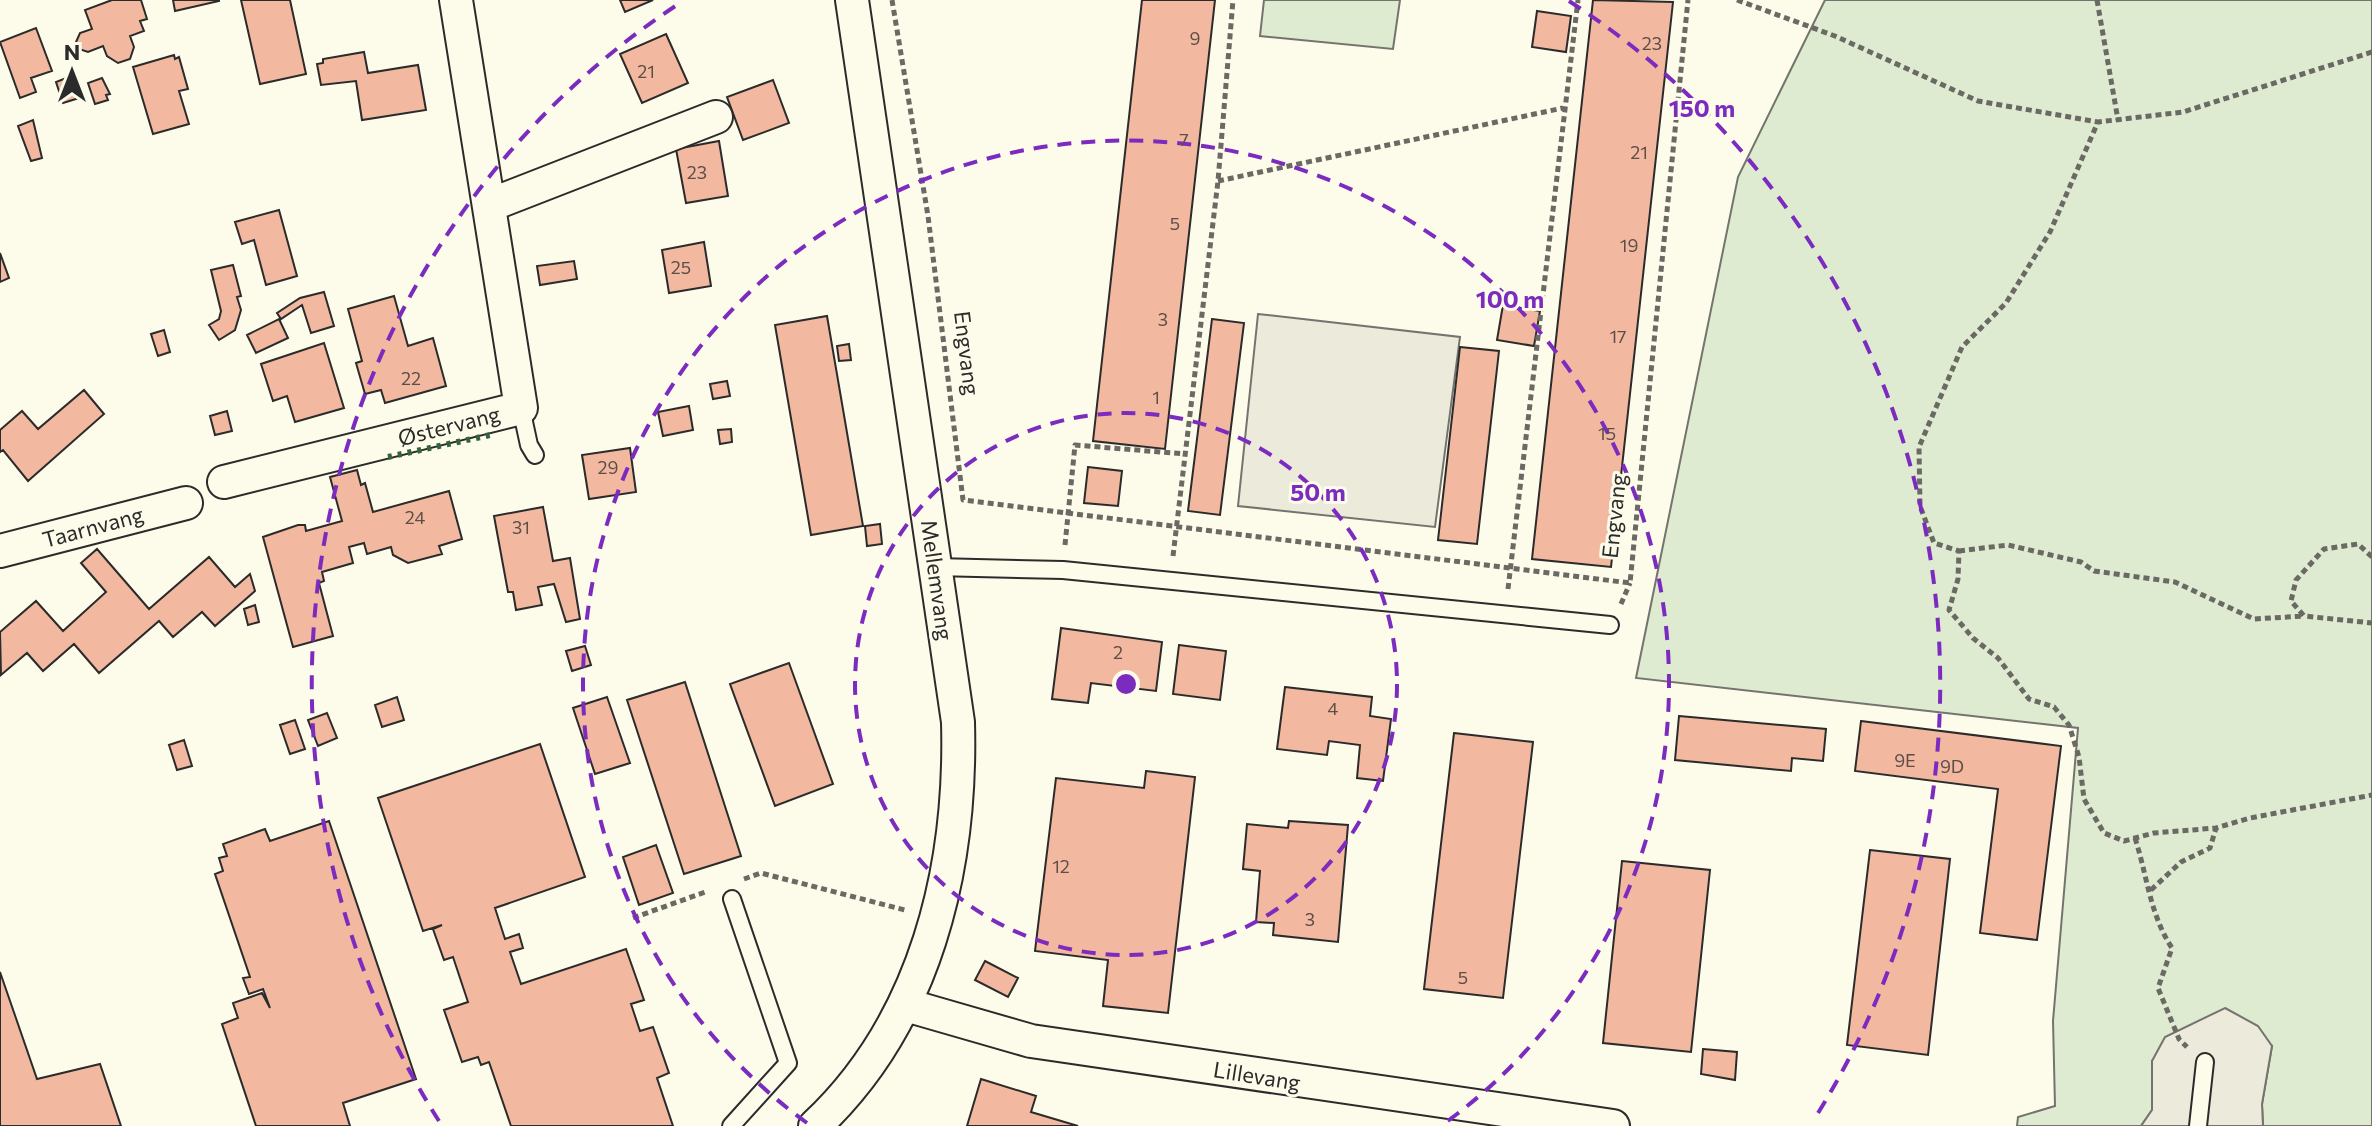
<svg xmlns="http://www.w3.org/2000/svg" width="2372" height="1126" font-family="Commissioner,sans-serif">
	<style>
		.green { fill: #deebd1; stroke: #74746e; stroke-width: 2 }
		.parking { fill: #eceadb; stroke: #74746e; stroke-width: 2 }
		.building { fill: #f2b8a0; stroke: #2b2b2b; stroke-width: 2 }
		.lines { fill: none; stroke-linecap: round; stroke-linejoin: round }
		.lane-casing { stroke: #2b2b2b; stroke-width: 20 }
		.street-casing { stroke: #2b2b2b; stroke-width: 36 }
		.path { stroke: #6a6964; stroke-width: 5; stroke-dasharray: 6 4; stroke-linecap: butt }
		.lane { stroke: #fdfbea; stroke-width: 16 }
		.street { stroke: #fdfbea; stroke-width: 32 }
		.hedge { stroke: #34623c; stroke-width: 6; stroke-dasharray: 4 6; stroke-linecap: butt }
		.ring { fill: none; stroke: #7b2cbf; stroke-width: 4; stroke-dasharray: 14 10 }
		.labels { text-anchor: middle; stroke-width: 6; stroke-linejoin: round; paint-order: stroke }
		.number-label { font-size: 18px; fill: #5d4e48 }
		.street-label { font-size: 22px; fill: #2b2b2b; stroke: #fdfbea }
		.centre { fill: #7b2cbf; stroke: #fdfbea; stroke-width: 4 }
		.ring-label { font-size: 24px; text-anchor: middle; font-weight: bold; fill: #7b2cbf; stroke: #fdfbea; stroke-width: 6; stroke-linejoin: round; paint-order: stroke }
	</style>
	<rect width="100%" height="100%" fill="#fdfbea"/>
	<path class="green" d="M1264,0h136l-7,49 -133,-13z
		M1825,0h547v1126h-109l-1,-22 10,-58 -120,15v49l-11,16h-124l1,-9 37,-11 -2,-85 25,-293 -442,-50 102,-501z"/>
	<path class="parking" d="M1258,314l202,23 -25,190 -197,-21z
		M2225,1008l33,18 14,20 -10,58 1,22h-122l11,-16v-49l13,-24z"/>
	<path class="building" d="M112,0h29l6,19 -7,2 4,10 -14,5 4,11 -4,12 -12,4 -11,-7 -4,-10 -15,6 -9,-3 -3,-7 4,-9 12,-4 -7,-19z
		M173,0h46v1l-44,10z
		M241,0h49l16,74 -46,10z
		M620,0h33l-28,12z
		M1142,0h73l-50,449 -72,-8z
		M1593,0l80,2 -62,565 -79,-8z
		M1537,11l34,5 -5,36 -34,-5z
		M36,28l16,43 -21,7 5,14 -16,6 -20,-56z
		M666,34l22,49 -46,20 -22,-49z
		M364,52l4,21 50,-8 8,45 -64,10 -6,-39 -35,4 -4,-21 6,-1v-4z
		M174,55l1,4 4,-2 9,32 -9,2 10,33 -36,10 -20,-67z
		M71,76l8,22 -16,5 -7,-21z
		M102,78l8,16 -4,1 2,5 -13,4 -7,-21z
		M773,80l16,43 -46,17 -16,-43z
		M33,120l9,38 -11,3 -13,-35z
		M719,141l9,55 -42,7 -10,-54z
		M279,210l18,66 -31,9 -12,-45 -12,4 -7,-22z
		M704,242l7,44 -42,7 -7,-43z
		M0,253l9,25 -9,4z
		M574,261l3,18 -37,6 -3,-19z
		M233,265l8,31 -4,1 4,13 -6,20 -16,10 -10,-15 10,-6 2,-8 -10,-41z
		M324,292l10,34 -23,7 -9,-28 -21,14 -4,-6 23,-15z
		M394,296l14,50 25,-8 13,48 -61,17 -4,-13 -16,4 -9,-31 6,-2 -14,-52z
		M1503,305l37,6 -6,35 -37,-6z
		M827,316l36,210 -52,9 -36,-210z
		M279,319l9,19 -32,15 -9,-18z
		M1212,319l32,4 -24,192 -32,-4z
		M164,330l6,22 -12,4 -7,-22z
		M324,343l20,65 -49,14 -8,-26 -14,5 -12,-37z
		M849,344l2,16 -12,1 -2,-15z
		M1460,347l39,4 -22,193 -39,-4z
		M727,381l3,15 -17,3 -3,-15z
		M84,390l20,24 -76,67 -25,-31 -3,2v-22l22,-19 16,18z
		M689,406l4,24 -30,6 -5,-24z
		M227,411l5,20 -17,4 -5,-19z
		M731,429l1,13 -12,2 -2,-14z
		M630,448l6,44 -47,7 -7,-44z
		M1088,467l34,4 -4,35 -34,-3z
		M357,470l4,15 4,-2 8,29 76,-21 13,48 -23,7 3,8 -34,9 -15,-8 -2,-8 -24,7 -3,-11 -15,4 4,16 -31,9 2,9 -5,2 14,53 -40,11 -30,-110 35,-12h7l1,6 36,-10 -12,-44z
		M543,507l10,54 17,-3 10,61 -14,3 -12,-38 -16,3 4,18 -26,5 -3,-18h-5l-14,-76z
		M880,524l2,20 -15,2 -2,-20z
		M97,549l52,60 60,-52 26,30 15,-13 5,17 -40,35 -13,-14 -29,25 -14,-16 -60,52 -25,-29 -31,27 -16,-18 -26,22 -1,-43 36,-31 27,30 43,-39 -25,-29z
		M255,605l4,17 -11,3 -4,-16z
		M1061,628l101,14 -6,49 -65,-8 -3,20 -36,-4z
		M1179,645l47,6 -6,49 -47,-6z
		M585,646l6,19 -19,6 -6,-20z
		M789,663l44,121 -58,22 -45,-122z
		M685,682l56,174 -57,18 -57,-174z
		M1285,687l87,10 -2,19 21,3 -8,62 -26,-3 3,-33 -31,-4 -2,14 -50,-6z
		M397,697l7,23 -22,7 -7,-22z
		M607,697l23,66 -35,11 -22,-66z
		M327,713l10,25 -19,8 -10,-26z
		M1679,716l147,13 -3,32 -31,-3 -1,13 -116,-11z
		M295,720l10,29 -15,5 -10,-29z
		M1861,721l200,25 -24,194 -57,-7 18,-144 -143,-18z
		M1454,733l79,9 -30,256 -79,-9z
		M184,740l8,26 -15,4 -8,-25z
		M540,744l45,133 -90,31 10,31 14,-5 4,14 -13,4 11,32 105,-35 18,51 -13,4 9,27 13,-4 16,46 -12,5 16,48h-162l-22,-64 -8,3 -3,-8 -16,5 -18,-52 24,-8 -15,-45 -9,3 -11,-31 9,-4 -19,6 -45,-133z
		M1146,771l49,6 -27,236 -65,-7 5,-46 -73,-9 21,-173 88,10z
		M329,821l87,258 -73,24 7,23h-94l-34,-102 16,-6 -5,-15 29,-10 8,15 -7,-19 -14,5 -6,-16 7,-1 -35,-103 8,-3 -4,-13 8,-2 -4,-12 42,-15 5,12z
		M1289,821l59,4 -10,117 -65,-7 1,-12 -18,-1 4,-51 -17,-2 4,-45 41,4z
		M656,845l17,48 -34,12 -16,-48z
		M1870,850l80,9 -22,196 -81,-10z
		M1622,861l88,9 -19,182 -88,-9z
		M985,961l33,17 -10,19 -33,-17z
		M0,972l37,107 63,-15 21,62h-121z
		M1703,1049l34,3 -2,28 -34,-6z
		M981,1079l55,17 -5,16 47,14h-111z"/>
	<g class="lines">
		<g class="lane-casing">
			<path id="lane" d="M521,408l8,37 6,10
				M935,567l128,3 547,55
				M731,1126l57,-63 -56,-164
				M2198,1126l7,-64"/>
		</g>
		<g class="street-casing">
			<path id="street" d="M490,205l226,-88
				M224,482l297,-74 -65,-408
				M0,551l186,-48
				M906,1005l125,36 582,85
				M815,1126c111,-104 147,-257 143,-404l-106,-722"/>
		</g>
		<path class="path" d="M892,0l36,216 35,284 667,83 58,-583
			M1737,0l98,36 143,65 120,21
			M2097,0l21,120
			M2372,52l-189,60 -85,10 -48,110 -44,71 -44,44 -43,100 1,59 14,37 25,8 -1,28 -9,31 24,28 25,20 31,41 25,8 15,18 10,32 5,42 20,34 20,8 30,-8 62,-5 34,-10 122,-23
			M1218,181l345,-73
			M1065,545l10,-100 110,9
			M1959,551l49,-6 73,17 13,9 81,11 79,37 50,-3
			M1173,556l45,-375 15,-181
			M2372,557l-14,-13 -34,5 -28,31 -5,21 13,15 68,7
			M1508,589l70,-589
			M1621,604l9,-21
			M2135,838c12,37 15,77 37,110l-14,40 21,51 8,8
			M744,879l17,-6 144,37
			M2151,890l30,-28 29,-14 6,-20
			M633,918l75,-27"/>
		<use href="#lane" class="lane"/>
		<use href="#street" class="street"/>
		<path class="hedge" d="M388,457l107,-23"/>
	</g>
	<g class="ring">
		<circle cx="1126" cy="684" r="271"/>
		<path d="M807 1123A543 543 0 1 1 1445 1123"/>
		<path d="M439 1121A814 814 0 0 1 683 1M1569 1A814 814 0 0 1 1813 1121"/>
	</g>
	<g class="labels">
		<g class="number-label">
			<text x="1195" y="45">9</text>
			<text x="1652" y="50">23</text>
			<text x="646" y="78">21</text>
			<text x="1184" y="146">7</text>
			<text x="1639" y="159">21</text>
			<text x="697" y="179">23</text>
			<text x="1175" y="230">5</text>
			<text x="1629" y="252">19</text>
			<text x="681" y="274">25</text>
			<text x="1163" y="326">3</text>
			<text x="1618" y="343">17</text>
			<text x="411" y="385">22</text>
			<text x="1156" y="404">1</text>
			<text x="1607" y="440">15</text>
			<text x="608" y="474">29</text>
			<text x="415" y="524">24</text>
			<text x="521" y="534">31</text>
			<text x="1118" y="659">2</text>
			<text x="1333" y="715">4</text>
			<text x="1905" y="767">9E</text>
			<text x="1952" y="773">9D</text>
			<text x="1061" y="873">12</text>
			<text x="1310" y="926">3</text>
			<text x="1463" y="984">5</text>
		</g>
		<g class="street-label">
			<text transform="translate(967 353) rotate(83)" y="8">Engvang</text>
			<text transform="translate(449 426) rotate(-14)" y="8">Østervang</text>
			<text transform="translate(1614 516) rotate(-84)" y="8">Engvang</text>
			<text transform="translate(93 527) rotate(-15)" y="8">Taarnvang</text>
			<text transform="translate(937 580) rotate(82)" y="8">Mellemvang</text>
			<text transform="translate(1257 1076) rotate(9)" y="8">Lillevang</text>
		</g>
	</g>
	<circle cx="1126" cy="684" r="12" class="centre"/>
	<g class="ring-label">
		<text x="1702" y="117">150 m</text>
		<text x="1510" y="308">100 m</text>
		<text x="1318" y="501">50 m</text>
	</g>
	<g transform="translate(72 72)" stroke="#fdfbea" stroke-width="6" paint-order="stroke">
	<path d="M0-6L14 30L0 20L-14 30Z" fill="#2b2b2b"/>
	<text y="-12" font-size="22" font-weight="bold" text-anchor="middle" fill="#2b2b2b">N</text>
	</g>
</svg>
